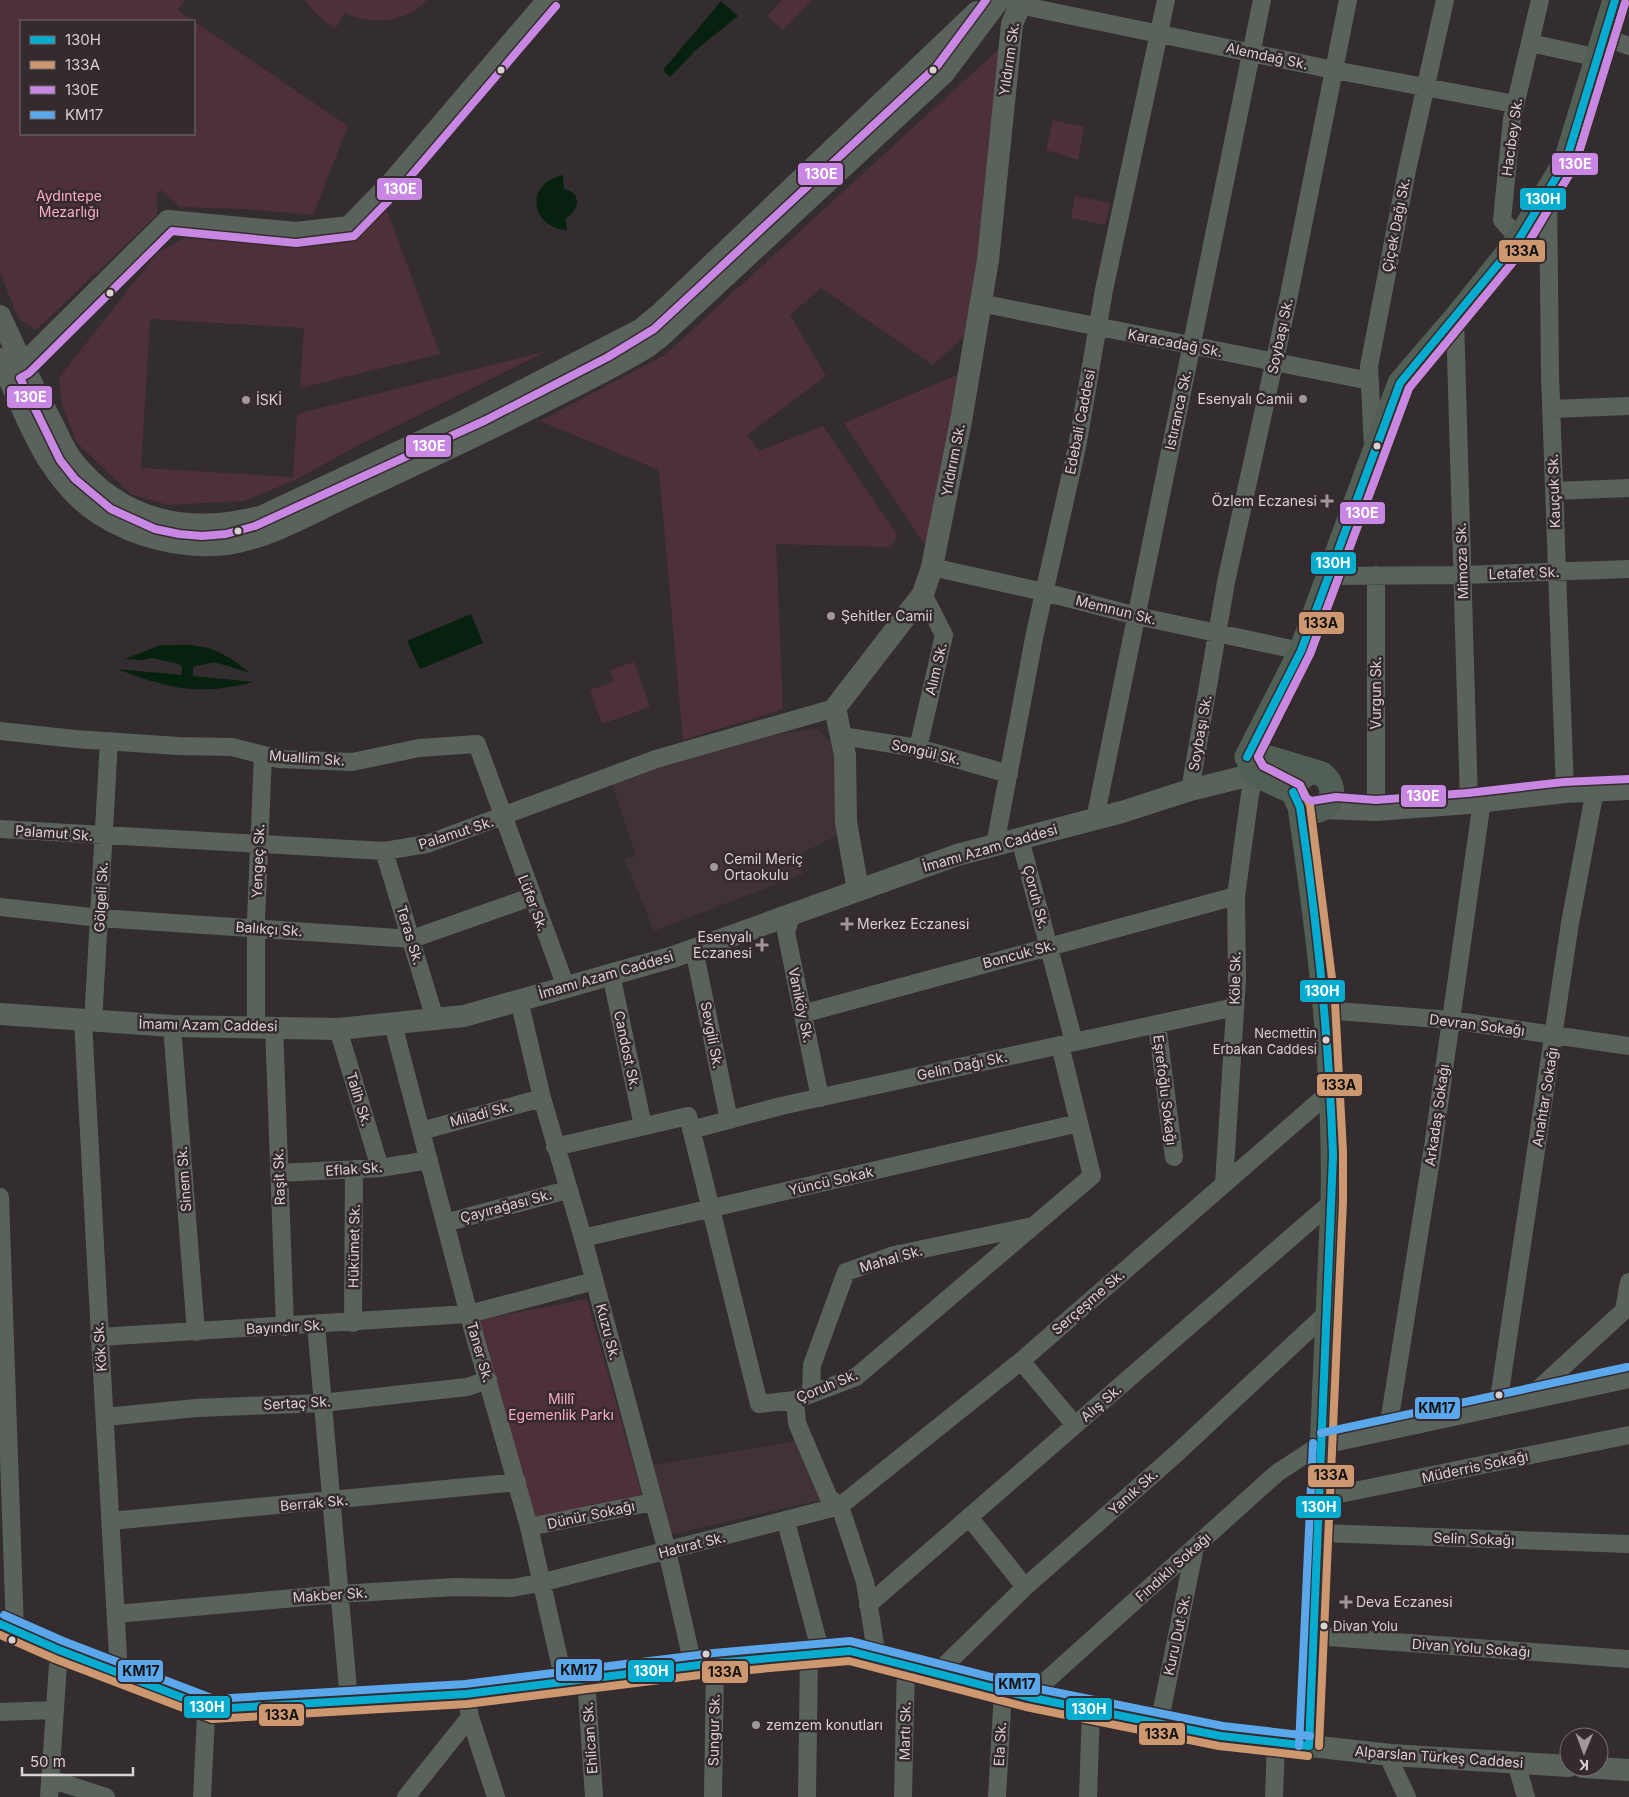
<svg xmlns="http://www.w3.org/2000/svg" width="1629" height="1797" font-family="Inter,sans-serif">
	<style>
		.built { fill: #413237 }
		.green { fill: #4e303a; fill-rule: evenodd }
		.water { fill: #06220e }
		.lines { fill: none; stroke-linecap: round; stroke-linejoin: round }
		.minor { stroke: #5a635b; stroke-width: 18 }
		.tertiary { stroke: #5a635b; stroke-width: 22 }
		.secondary { stroke: #525f54; stroke-width: 25 }
		.bus-1-casing { stroke: #352b2e; stroke-width: 11 }
		.bus-2-casing { stroke: #352b2e; stroke-width: 11 }
		.bus-3-casing { stroke: #352b2e; stroke-width: 11 }
		.bus-4-casing { stroke: #352b2e; stroke-width: 11 }
		.bus-1 { stroke: #06acd0; stroke-width: 8 }
		.bus-2 { stroke: #cd976f; stroke-width: 8 }
		.bus-3 { stroke: #c787e3; stroke-width: 8 }
		.bus-4 { stroke: #5aa8eb; stroke-width: 8 }
		.bus-dot { fill: #d8d2d3; stroke: #352b2e; stroke-width: 2 }
		.poi-dot { fill: #9e989a; stroke: #352b2e; stroke-width: 2 }
		.labels { text-anchor: middle; stroke-width: 5; stroke-linejoin: round; paint-order: stroke }
		.bus-label { font-size: 13px; fill: #d8d2d3; stroke: #352b2e; text-anchor: end }
		.street-label { font-size: 14px; fill: #d8d2d3; stroke: #352b2e }
		.park-label { font-size: 14px; fill: #fcaac6; stroke: #352b2e }
		.poi-label { font-size: 14px; fill: #d8d2d3; stroke: #352b2e; text-anchor: start }
		.line-badge { stroke: #352b2e; stroke-width: 2 }
		.badge-label { font-size: 14px; text-anchor: middle; font-weight: bold; fill: #fff }
		.pale-badge-label { font-size: 14px; text-anchor: middle; font-weight: bold; fill: #111 }
	</style>
	<rect width="100%" height="100%" fill="#332d2f"/>
	<path class="built" d="M816,728l21,20 1,87 -42,21 7,18 -149,57 -29,-71 11,-4 -25,-74 135,-42z
		M797,1441l24,59 -152,35 -19,-69z"/>
	<path class="green" d="M0,0h185l-8,10 171,116 -35,89 -68,-6 -65,-2 -19,-17 -4,5v20l-121,115 -18,-12 -18,-46zM194,21v113h-173v-113z
		M305,0h122c-22,23 -55,26 -82,13l-10,16 -20,-16z
		M782,0h30l-29,30 -16,-14z
		M999,49l2,14 -32,269 -36,33 -112,-77 -31,27 36,61 -79,59 12,16 64,-25 75,110 -8,11 -114,-3 7,165 -100,31 -24,-270 -119,-49 125,-66z
		M1053,120l31,7 -6,33 -32,-10z
		M1075,196l35,7 -5,22 -34,-7z
		M387,210l53,144 -140,34 4,-60 -154,-9 -9,149 152,9 4,-63 250,-63 -190,95 -62,34 -51,21 -76,4 -37,-11 -55,-52 -14,-38 -3,-26 98,-125 31,-17 97,8 66,-2z
		M964,372l-36,178 -84,-127z
		M634,662l16,45 -48,17 -12,-34 24,-8 -4,-12z
		M587,1299l55,196 -107,23 -56,-198z"/>
	<path class="water" d="M721,1l17,15 -42,34 -26,27 -7,-7z
		M563,175l1,14c17,3 17,21 2,29l1,12c-38,-3 -42,-47 -4,-55z
		M471,614l12,29 -63,26 -13,-28z
		M160,645c10,1 20,-1 31,0 24,2 41,13 59,28l-36,-11 -21,5v9l61,6c-56,14 -84,7 -137,-13l65,6v-9l-3,-2 -27,-6 -11,2 -16,-1z"/>
	<g class="lines">
		<path class="minor" d="M1019,5l315,65 181,34
			M1604,37l25,9
			M1530,43l69,15
			M1548,191l2,184 15,417
			M1519,239l-17,-19 10,-101 28,-119
			M980,303l390,78
			M1455,319l14,484
			M1551,409l78,-3
			M1373,447l-4,-81 38,-196 38,-170
			M1554,491l75,-3
			M932,567l112,25 93,24 164,35
			M1376,575v235
			M1330,576l133,-1 166,-6
			M0,731l75,8 103,7 54,1 47,12 73,3 67,-14 58,-4 89,243
			M842,736l76,12 91,26
			M918,748l26,-113 -21,-41
			M1190,790l36,-208 62,-282 60,-300
			M1095,819l167,-819
			M0,829l384,22 43,-7 229,-85 179,-51
			M1020,839l54,203
			M995,845l40,-212 42,-186 27,-157 62,-290
			M384,851l51,168
			M0,907l100,11 312,21 119,-42
			M792,914l-6,18 34,166
			M694,949l35,171
			M611,974l32,152
			M519,1000l23,98 41,140 84,313 26,114
			M1324,1010l127,10 178,26
			M802,1014l434,-118
			M83,1021c10,218 25,435 36,653
			M93,1022l16,-281
			M393,1024l80,306 56,197 35,154
			M1157,1024l17,133
			M172,1026l24,306
			M274,1026l11,301
			M256,1028v-108l7,-165
			M338,1029l42,139
			M691,1130l90,-24 454,-99
			M421,1131l121,-33
			M555,1147l133,-31 71,288 36,-4 61,-23 236,-201 -32,-131
			M279,1173l101,-5 49,-8
			M1224,1184l13,-205 -1,-83 14,-102 5,-20
			M0,1197l15,434
			M445,1223l122,-33
			M583,1238l496,-115
			M1624,1310l5,-28
			M353,1323l1,-154
			M316,1325l33,376
			M99,1337l370,-23 125,-33
			M1021,1361l54,64
			M811,1393l1,-28 34,-93 48,-17 134,-28
			M1531,1396l98,-90
			M795,1400l2,23 5,12 27,63 11,8 25,76 12,75
			M1498,1405l72,-482 25,-133
			M105,1417l91,-9 126,-5 145,-16 21,-7
			M1388,1429l45,-282 49,-346
			M1320,1498l309,-63
			M969,1517l56,70
			M111,1521l406,-39
			M786,1522l35,131
			M529,1527l124,-25
			M1319,1533l310,11
			M868,1605l465,-404
			M116,1614l223,-20 116,-7 57,1 32,-6 296,-76 181,-145 310,-270
			M1314,1636l315,23
			M937,1673l88,-86 151,-133 153,-143
			M586,1678l8,119
			M466,1694l4,23 26,80
			M1028,1697l249,-224 46,-30
			M0,1712l54,-2
			M1159,1724l36,-177
			M1391,1755l1,10 15,32
			M1516,1763l10,34
			M50,1779l56,18
			M49,1797l10,-147
			M202,1797l4,-80 6,-8
			M406,1797l64,-80
			M713,1797l2,-134
			M807,1797l2,-142
			M903,1797l3,-132
			M997,1797l6,-106
			M1088,1797l3,-87
			M1274,1797l2,-54"/>
		<path class="tertiary" d="M0,316c16,35 32,69 50,103 7,13 13,29 22,41 49,62 117,76 191,56l195,-92 182,-94 21,-17 316,-301
			M0,359c26,54 45,119 98,154 37,24 84,36 128,31 42,-5 90,-34 128,-51 68,-32 136,-63 203,-98 30,-15 61,-30 90,-48l13,-10 284,-264 55,-73
			M10,373l12,-7 146,-145 128,12 53,-6 41,-42 158,-185
			M1323,808l53,2 93,-7 96,-11 64,-3
			M858,890l-12,-68 -1,-67 -10,-47 88,-114 9,-27 29,-146 27,-161 24,-236 10,-24
			M0,1014l172,12 166,3 126,-13 209,-59 284,-102 165,-43 68,-22 65,-16
			M1323,1443l306,-66
			M0,1624l59,26 153,59 254,-15 249,-31 135,-12 178,46 193,39 170,19 178,11
			M1583,1767l46,3"/>
		<path class="secondary" d="M1247,757l54,-106 99,-268 55,-64 64,-80 47,-78 49,-161
			M1247,757l22,1 53,16c23,18 1,48 -22,33l-7,-15 3,-11 14,-9
			M1247,757l8,17 38,18
			M1300,807c19,129 36,263 33,394l-24,545"/>
		<g class="bus-1-casing">
			<path id="bus-1" d="M1247,757l54,-106 99,-268 119,-144 47,-78 49,-161
				M1293,792l7,15c17,115 29,232 33,348l-24,591
				M0,1624l59,26 153,59 254,-15 249,-31 135,-12 178,46 193,39 88,10"/>
		</g>
		<g class="bus-2-casing">
			<path id="bus-2" d="M0,1635l55,24 157,60 255,-15 249,-31 133,-12 177,46 193,39 89,10
				M1319,1746l24,-545v-49l-8,-150 -25,-197 -10,-20 -37,-19 -5,-9 52,-103 99,-266 118,-143 48,-80 50,-162"/>
		</g>
		<g class="bus-3-casing">
			<path id="bus-3" d="M1625,3l-50,162 -48,80 -118,143 -99,266 -52,103 5,9 37,19 5,12 6,4 25,-4 40,3 92,-7 96,-11 65,-3
				M556,6l-158,185 -44,45 -58,7 -124,-12 -143,142 -9,5 40,82 15,19 36,30 44,20 24,5 23,2 24,-2 29,-8 231,-106 122,-63 46,-28 283,-263 49,-66"/>
		</g>
		<g class="bus-4-casing">
			<path id="bus-4" d="M1321,1433l306,-66
				M4,1615l59,26 151,58 251,-15 249,-31 136,-12 180,46 193,39 87,10
				M1299,1746l14,-303"/>
		</g>
		<use href="#bus-1" class="bus-1"/>
		<use href="#bus-2" class="bus-2"/>
		<use href="#bus-3" class="bus-3"/>
		<use href="#bus-4" class="bus-4"/>
	</g>
	<g class="bus-dot">
		<circle cx="501" cy="70" r="4.5"/>
		<circle cx="933" cy="70" r="4.5"/>
		<circle cx="110" cy="293" r="4.5"/>
		<circle cx="1377" cy="446" r="4.5"/>
		<circle cx="238" cy="531" r="4.5"/>
		<circle cx="1326" cy="1040" r="4.5"/>
		<circle cx="1499" cy="1395" r="4.5"/>
		<circle cx="1324" cy="1626" r="4.5"/>
		<circle cx="12" cy="1640" r="4.5"/>
		<circle cx="706" cy="1654" r="4.5"/>
	</g>
	<g class="poi-dot">
		<circle cx="1303" cy="399" r="5"/>
		<circle cx="246" cy="400" r="5"/>
		<path d="M1324.5 493.5h5v5h5v5h-5v5h-5v-5h-5v-5h5z"/>
		<circle cx="831" cy="616" r="5"/>
		<circle cx="714" cy="867" r="5"/>
		<path d="M844.5 916.5h5v5h5v5h-5v5h-5v-5h-5v-5h5z"/>
		<path d="M759.5 937.5h5v5h5v5h-5v5h-5v-5h-5v-5h5z"/>
		<path d="M1343.5 1594.5h5v5h5v5h-5v5h-5v-5h-5v-5h5z"/>
		<circle cx="756" cy="1725" r="5"/>
	</g>
	<g class="labels">
		<g class="bus-label">
			<text x="1317" y="1038">Necmettin<tspan x="1317" dy="16">Erbakan Caddesi</tspan></text>
			<text x="1333" y="1631" text-anchor="start">Divan Yolu</text>
		</g>
		<g class="street-label">
			<text transform="translate(1267 56) rotate(12)" y="5">Alemdağ Sk.</text>
			<text transform="translate(1009 59) rotate(-82)" y="5">Yıldırım Sk.</text>
			<text transform="translate(1512 137) rotate(-82)" y="5">Hacıbey Sk.</text>
			<text transform="translate(1396 225) rotate(-79)" y="5">Çiçek Dağı Sk.</text>
			<text transform="translate(1280 336) rotate(-78)" y="5">Soybaşı Sk.</text>
			<text transform="translate(1175 343) rotate(11)" y="5">Karacadağ Sk.</text>
			<text transform="translate(1178 410) rotate(-78)" y="5">Istıranca Sk.</text>
			<text transform="translate(1080 422) rotate(-79)" y="5">Edebali Caddesi</text>
			<text transform="translate(953 460) rotate(-79)" y="5">Yıldırım Sk.</text>
			<text transform="translate(1554 491) rotate(-92)" y="5">Kauçuk Sk.</text>
			<text transform="translate(1462 561) rotate(-92)" y="5">Mimoza Sk.</text>
			<text transform="translate(1524 573) rotate(-2)" y="5">Letafet Sk.</text>
			<text transform="translate(1116 610) rotate(14)" y="5">Memnun Sk.</text>
			<text transform="translate(936 669) rotate(-77)" y="5">Alım Sk.</text>
			<text transform="translate(1376 693) rotate(-90)" y="5">Vurgun Sk.</text>
			<text transform="translate(1200 733) rotate(-80)" y="5">Soybaşı Sk.</text>
			<text transform="translate(926 752) rotate(13)" y="5">Songül Sk.</text>
			<text transform="translate(307 758) rotate(4)" y="5">Muallim Sk.</text>
			<text transform="translate(54 833) rotate(4)" y="5">Palamut Sk.</text>
			<text transform="translate(456 833) rotate(-18)" y="5">Palamut Sk.</text>
			<text transform="translate(990 848) rotate(-16)" y="5">İmamı Azam Caddesi</text>
			<text transform="translate(258 861) rotate(-88)" y="5">Yengeç Sk.</text>
			<text transform="translate(101 897) rotate(-87)" y="5">Gölgeli Sk.</text>
			<text transform="translate(1036 897) rotate(75)" y="5">Çoruh Sk.</text>
			<text transform="translate(533 903) rotate(69)" y="5">Lüfer Sk.</text>
			<text transform="translate(269 929) rotate(4)" y="5">Balıkçı Sk.</text>
			<text transform="translate(410 935) rotate(73)" y="5">Teras Sk.</text>
			<text transform="translate(1019 954) rotate(-15)" y="5">Boncuk Sk.</text>
			<text transform="translate(606 975) rotate(-16)" y="5">İmamı Azam Caddesi</text>
			<text transform="translate(1235 978) rotate(-89)" y="5">Köle Sk.</text>
			<text transform="translate(801 1005) rotate(78)" y="5">Vaniköy Sk.</text>
			<text transform="translate(208 1025) rotate(1)" y="5">İmamı Azam Caddesi</text>
			<text transform="translate(1477 1025) rotate(7)" y="5">Devran Sokağı</text>
			<text transform="translate(712 1035) rotate(79)" y="5">Sevgili Sk.</text>
			<text transform="translate(627 1050) rotate(78)" y="5">Candost Sk.</text>
			<text transform="translate(962 1066) rotate(-12)" y="5">Gelin Dağı Sk.</text>
			<text transform="translate(1165 1090) rotate(83)" y="5">Eşrefoğlu Sokağı</text>
			<text transform="translate(1545 1097) rotate(-81)" y="5">Anahtar Sokağı</text>
			<text transform="translate(359 1099) rotate(73)" y="5">Talih Sk.</text>
			<text transform="translate(481 1114) rotate(-15)" y="5">Miladi Sk.</text>
			<text transform="translate(1437 1115) rotate(-82)" y="5">Arkadaş Sokağı</text>
			<text transform="translate(354 1169) rotate(-4)" y="5">Eflak Sk.</text>
			<text transform="translate(279 1177) rotate(-92)" y="5">Raşit Sk.</text>
			<text transform="translate(184 1179) rotate(-94)" y="5">Sinem Sk.</text>
			<text transform="translate(831 1181) rotate(-13)" y="5">Yüncü Sokak</text>
			<text transform="translate(506 1206) rotate(-15)" y="5">Çayırağası Sk.</text>
			<text transform="translate(354 1246) rotate(-89)" y="5">Hükümet Sk.</text>
			<text transform="translate(891 1259) rotate(-16)" y="5">Mahal Sk.</text>
			<text transform="translate(1088 1302) rotate(-41)" y="5">Serçeşme Sk.</text>
			<text transform="translate(285 1327) rotate(-3)" y="5">Bayındır Sk.</text>
			<text transform="translate(608 1332) rotate(75)" y="5">Kuzu Sk.</text>
			<text transform="translate(100 1347) rotate(-94)" y="5">Kök Sk.</text>
			<text transform="translate(480 1352) rotate(74)" y="5">Taner Sk.</text>
			<text transform="translate(827 1386) rotate(-22)" y="5">Çoruh Sk.</text>
			<text transform="translate(297 1403) rotate(-3)" y="5">Sertaç Sk.</text>
			<text transform="translate(1101 1403) rotate(-41)" y="5">Alış Sk.</text>
			<text transform="translate(1475 1467) rotate(-12)" y="5">Müderris Sokağı</text>
			<text transform="translate(1133 1492) rotate(-42)" y="5">Yanık Sk.</text>
			<text transform="translate(314 1503) rotate(-5)" y="5">Berrak Sk.</text>
			<text transform="translate(591 1515) rotate(-12)" y="5">Dünür Sokağı</text>
			<text transform="translate(1474 1539) rotate(2)" y="5">Selin Sokağı</text>
			<text transform="translate(692 1545) rotate(-14)" y="5">Hatırat Sk.</text>
			<text transform="translate(1173 1567) rotate(-42)" y="5">Fındıklı Sokağı</text>
			<text transform="translate(330 1595) rotate(-4)" y="5">Makber Sk.</text>
			<text transform="translate(1177 1635) rotate(-78)" y="5">Kuru Dut Sk.</text>
			<text transform="translate(1471 1648) rotate(4)" y="5">Divan Yolu Sokağı</text>
			<text transform="translate(714 1730) rotate(-89)" y="5">Sungur Sk.</text>
			<text transform="translate(905 1731) rotate(-89)" y="5">Martı Sk.</text>
			<text transform="translate(590 1738) rotate(-94)" y="5">Ehlican Sk.</text>
			<text transform="translate(1000 1744) rotate(-87)" y="5">Ela Sk.</text>
			<text transform="translate(1439 1757) rotate(4)" y="5">Alparslan Türkeş Caddesi</text>
		</g>
		<g class="park-label">
			<text x="69" y="201">Aydıntepe<tspan x="69" dy="16">Mezarlığı</tspan></text>
			<text x="561" y="1404">Millî<tspan x="561" dy="16">Egemenlik Parkı</tspan></text>
		</g>
		<g class="poi-label">
			<text x="1293" y="404" text-anchor="end">Esenyalı Camii</text>
			<text x="256" y="405">İSKİ</text>
			<text x="1317" y="506" text-anchor="end">Özlem Eczanesi</text>
			<text x="841" y="621">Şehitler Camii</text>
			<text x="724" y="864">Cemil Meriç<tspan x="724" dy="16">Ortaokulu</tspan></text>
			<text x="857" y="929">Merkez Eczanesi</text>
			<text x="752" y="942" text-anchor="end">Esenyalı<tspan x="752" dy="16">Eczanesi</tspan></text>
			<text x="1356" y="1607">Deva Eczanesi</text>
			<text x="766" y="1730">zemzem konutları</text>
		</g>
	</g>
	<g class="line-badge">
		<rect x="1551" y="152" width="48" height="24" rx="5" fill="#c787e3"/>
		<rect x="797" y="162" width="47" height="24" rx="5" fill="#c787e3"/>
		<rect x="376" y="177" width="47" height="24" rx="5" fill="#c787e3"/>
		<rect x="1519" y="187" width="48" height="24" rx="5" fill="#06acd0"/>
		<rect x="1498" y="239" width="48" height="24" rx="5" fill="#cd976f"/>
		<rect x="6" y="385" width="47" height="24" rx="5" fill="#c787e3"/>
		<rect x="405" y="434" width="47" height="24" rx="5" fill="#c787e3"/>
		<rect x="1339" y="501" width="47" height="24" rx="5" fill="#c787e3"/>
		<rect x="1310" y="551" width="47" height="24" rx="5" fill="#06acd0"/>
		<rect x="1298" y="611" width="47" height="24" rx="5" fill="#cd976f"/>
		<rect x="1400" y="784" width="47" height="24" rx="5" fill="#c787e3"/>
		<rect x="1299" y="979" width="47" height="24" rx="5" fill="#06acd0"/>
		<rect x="1316" y="1073" width="47" height="24" rx="5" fill="#cd976f"/>
		<rect x="1414" y="1396" width="47" height="24" rx="5" fill="#5aa8eb"/>
		<rect x="1307" y="1464" width="48" height="24" rx="5" fill="#cd976f"/>
		<rect x="1295" y="1495" width="47" height="24" rx="5" fill="#06acd0"/>
		<rect x="555" y="1658" width="48" height="24" rx="5" fill="#5aa8eb"/>
		<rect x="117" y="1659" width="47" height="24" rx="5" fill="#5aa8eb"/>
		<rect x="627" y="1659" width="48" height="24" rx="5" fill="#06acd0"/>
		<rect x="701" y="1660" width="48" height="24" rx="5" fill="#cd976f"/>
		<rect x="994" y="1672" width="47" height="24" rx="5" fill="#5aa8eb"/>
		<rect x="183" y="1695" width="48" height="24" rx="5" fill="#06acd0"/>
		<rect x="1065" y="1697" width="48" height="24" rx="5" fill="#06acd0"/>
		<rect x="258" y="1703" width="47" height="24" rx="5" fill="#cd976f"/>
		<rect x="1138" y="1722" width="48" height="24" rx="5" fill="#cd976f"/>
	</g>
	<g class="badge-label">
		<text x="1575" y="169">130E</text>
		<text x="821" y="179">130E</text>
		<text x="400" y="194">130E</text>
		<text x="1543" y="204">130H</text>
		<text x="30" y="402">130E</text>
		<text x="429" y="451">130E</text>
		<text x="1362" y="518">130E</text>
		<text x="1333" y="568">130H</text>
		<text x="1423" y="801">130E</text>
		<text x="1322" y="996">130H</text>
		<text x="1319" y="1512">130H</text>
		<text x="651" y="1676">130H</text>
		<text x="207" y="1712">130H</text>
		<text x="1089" y="1714">130H</text>
	</g>
	<g class="pale-badge-label">
		<text x="1522" y="256">133A</text>
		<text x="1321" y="628">133A</text>
		<text x="1339" y="1090">133A</text>
		<text x="1437" y="1413">KM17</text>
		<text x="1331" y="1480">133A</text>
		<text x="579" y="1675">KM17</text>
		<text x="141" y="1676">KM17</text>
		<text x="725" y="1677">133A</text>
		<text x="1017" y="1689">KM17</text>
		<text x="282" y="1720">133A</text>
		<text x="1162" y="1739">133A</text>
	</g>
	<rect x="20" y="20" width="175" height="115" fill="#352b2e" stroke="#766e70"/>
	<rect x="30" y="36" width="25" height="8" fill="#06acd0" stroke="#766e70"/>
	<text x="65" y="45" font-size="15" fill="#d8d2d3">130H</text>
	<rect x="30" y="61" width="25" height="8" fill="#cd976f" stroke="#766e70"/>
	<text x="65" y="70" font-size="15" fill="#d8d2d3">133A</text>
	<rect x="30" y="86" width="25" height="8" fill="#c787e3" stroke="#766e70"/>
	<text x="65" y="95" font-size="15" fill="#d8d2d3">130E</text>
	<rect x="30" y="111" width="25" height="8" fill="#5aa8eb" stroke="#766e70"/>
	<text x="65" y="120" font-size="15" fill="#d8d2d3">KM17</text>
	<g transform="translate(1584 1752) rotate(181)"><circle r="24" fill="#352b2e" stroke="#766e70"/>
	<path d="M0-4L9 19L0 12L-9 19Z" fill="#9e989a"/>
	<text y="-8" font-size="14" font-weight="bold" text-anchor="middle" fill="#d8d2d3">K</text>
	</g>
	<path d="M22 1767v8h111v-8" fill="none" stroke="#d8d2d3" stroke-width="2.5"/>
	<text x="30" y="1767" font-size="15" fill="#d8d2d3" stroke="#352b2e" stroke-width="4" paint-order="stroke">50 m</text>
</svg>
